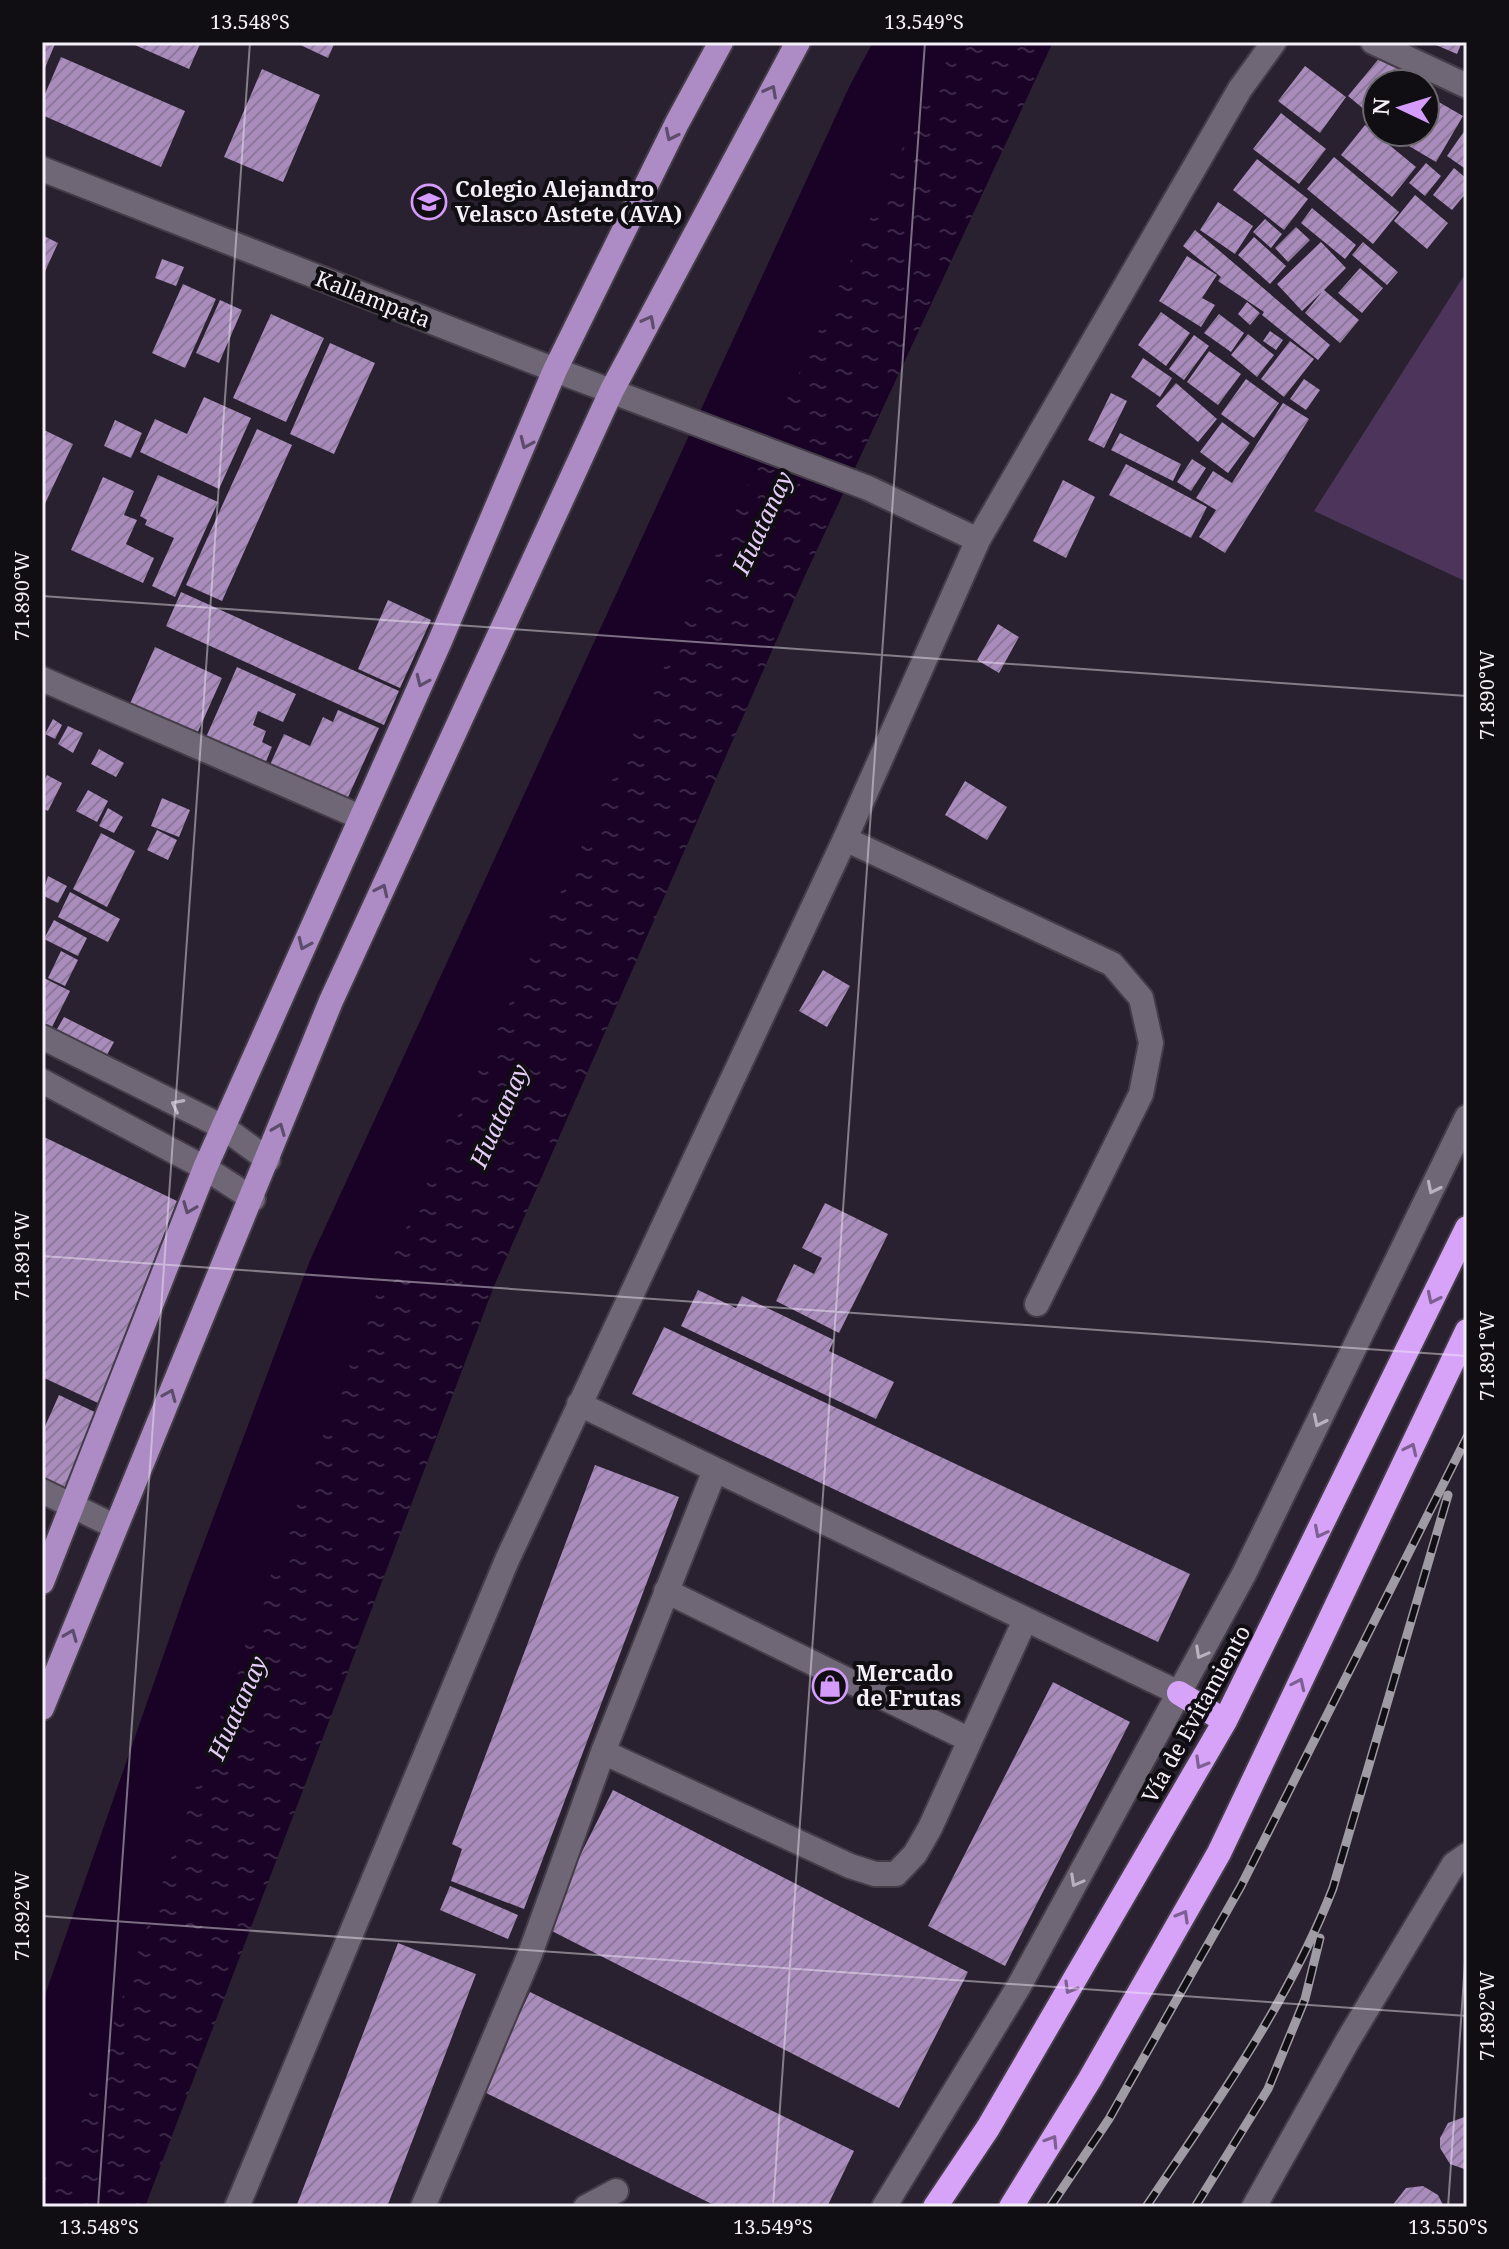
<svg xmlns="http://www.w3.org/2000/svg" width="1509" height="2249" font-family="'Noto Serif',serif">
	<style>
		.park { fill: #4c345b }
		.water { fill: url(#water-ripples) }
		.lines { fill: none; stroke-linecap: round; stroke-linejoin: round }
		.river { stroke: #190226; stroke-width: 74 }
		.building { fill: url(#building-hatch) }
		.minor-casing { stroke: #443d48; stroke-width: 28 }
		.major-casing { stroke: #443d48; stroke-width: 28 }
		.highway-casing { stroke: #443d48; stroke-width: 28 }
		.minor { stroke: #6f6676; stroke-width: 24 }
		.major { stroke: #ad8bc4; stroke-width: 24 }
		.highway { stroke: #d7a3f8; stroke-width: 24 }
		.rail-casing { stroke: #a09aa5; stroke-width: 9 }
		.rail { stroke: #100d13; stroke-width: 6; stroke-dasharray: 18; stroke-linecap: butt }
		.oneway { stroke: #5e4c6c }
		.oneway2 { stroke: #b8b1be }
		.oneway3 { stroke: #7d6091 }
		.ticks { fill: none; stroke: #f4eff8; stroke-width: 2; stroke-opacity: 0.45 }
		.labels { text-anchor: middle; stroke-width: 8; stroke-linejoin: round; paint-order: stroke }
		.poi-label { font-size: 22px; font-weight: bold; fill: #f4eff8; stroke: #100d13; text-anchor: start }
		.street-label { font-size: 22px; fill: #f4eff8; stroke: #100d13 }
		.water-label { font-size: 24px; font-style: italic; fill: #e6cdf8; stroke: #100d13 }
		.neatline { fill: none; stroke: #f4eff8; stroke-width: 3 }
		.ticks-label { font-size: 20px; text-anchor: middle; fill: #f4eff8 }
	</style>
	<defs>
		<pattern id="water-ripples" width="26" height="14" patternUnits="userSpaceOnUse" patternTransform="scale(2)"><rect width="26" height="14" fill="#190226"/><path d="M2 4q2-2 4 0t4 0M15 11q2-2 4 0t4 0" fill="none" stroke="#3b2746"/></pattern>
		<pattern id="building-hatch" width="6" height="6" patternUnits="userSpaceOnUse" patternTransform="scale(2)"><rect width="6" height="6" fill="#a98cbc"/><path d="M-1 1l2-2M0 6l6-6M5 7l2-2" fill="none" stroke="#8c789a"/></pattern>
	</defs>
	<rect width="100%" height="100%" fill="#29212f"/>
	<path class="park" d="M1467,271v311l-153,-71z"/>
	<path class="water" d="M915,42h138l-251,540 -308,704 -349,921h-103v-91l181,-519 121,-322 539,-1173z"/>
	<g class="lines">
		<path class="river" d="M42,2116l181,-519 121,-322 539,-1173 32,-60"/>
	</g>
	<path class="building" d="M42,42l13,2 -13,31z
		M128,42h73l-12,27z
		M294,42h41l-7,16z
		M1429,42h33l-5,12z
		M1386,50l31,26 -7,8h-33v36l-29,-24z
		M61,57l124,54 -24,56 -119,-52v-14z
		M1305,66l41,31 -26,36 -42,-32z
		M262,69l58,26 -37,87 -59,-25z
		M1437,101l26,15 -27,46 -27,-16 9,-14h7v-12z
		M1281,113l45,36 -27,35 -46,-35z
		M1365,125l51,42 -24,30 -51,-42z
		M1467,127v43l-20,-14z
		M1334,157l65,55 -26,32 -66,-55z
		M1257,159l51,40 -24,31 -51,-40z
		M1426,163l15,13 -16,20 -16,-13z
		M1454,168l13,11v13l-15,18 -19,-15z
		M1415,195l33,28 -21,26 -33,-28z
		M1218,202l35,24 -18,28 -35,-24z
		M1312,208l44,37 -11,14 -44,-36z
		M1265,219l17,15 -11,14 -18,-16z
		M1296,227l14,13 -22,22 -13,-14z
		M1195,230l135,115 -12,15 -56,-45 2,-3 -46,-31 3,-4 -38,-31z
		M42,235l16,8 -16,35z
		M1254,237l32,29 -16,18 -32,-29z
		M1321,242l25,26 -22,22 35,30 -19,23 -35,-30 17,-21 -20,19 -25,-27z
		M1363,242l35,30 -11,13 -35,-30z
		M1187,256l30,19 -15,23 13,7 -14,22 -42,-26z
		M162,259l22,8 -8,19 -21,-8z
		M1360,268l23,20 -21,25 -24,-20z
		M183,284l33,15 -31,69 -33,-15z
		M220,300l22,10 -23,53 -23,-10z
		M1247,302l13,11 -10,12 -12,-11z
		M1161,312l29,21 -24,33 -28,-21z
		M271,314l53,24 -38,84 -53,-24z
		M1219,314l25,19 -13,19 -27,-19z
		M1270,331l13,9 -7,10 -13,-9z
		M1248,334l26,21 -17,22 -26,-22z
		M1194,335l15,11 -25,34 -15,-11z
		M1290,341l24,18 -30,38 -23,-18z
		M330,343l45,20 -41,91 -44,-20z
		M1209,351l32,23 -23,31 -31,-23z
		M1143,358l29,20 -12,19 -29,-20z
		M1246,379l33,24 -25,35 -33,-24z
		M1304,379l16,11 -14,20 -16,-11z
		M1176,383l41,36 -19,23 -42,-36z
		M1111,393l16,8 -23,47 -16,-8z
		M204,397l47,21 -32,71 -79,-37 15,-33 32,15z
		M1283,403l26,16 -84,134 -26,-16 17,-27 -20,-12 17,-27 19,12z
		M115,420l27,13 -11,25 -27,-12z
		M1222,422l28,21 -22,30 -28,-21z
		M42,429l31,15 -31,66z
		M257,429l35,16 -70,156 -36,-16z
		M1120,433l61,31 -8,17 -62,-31z
		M1192,459l14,9 -15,23 -14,-9z
		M1126,464l81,43 -16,31 -82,-43z
		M158,475l60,27 -43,95 -23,-11 22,-48 -29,-13 2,-5 -7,-4z
		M103,477l31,14 -10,24 13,5 -11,24 28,14 -11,25 -72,-33z
		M1063,480l32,17 -29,61 -33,-17z
		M181,592l218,99 -15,34 -218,-99z
		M388,600l43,20 -31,68 -42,-19z
		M998,624l21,13 -20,36 -22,-13z
		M155,647l67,31 -26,58 -67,-30z
		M237,667l59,27 -13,28 -25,-11 -5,14 13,6 -4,11 10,5 -10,24 -59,-27z
		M338,710l41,18 -34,76 -77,-35 16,-35 26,12 13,-29 10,5z
		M53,719l9,6 -7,14 -10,-5z
		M68,726l15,7 -10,20 -15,-9z
		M99,749l25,14 -8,14 -25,-13z
		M47,775l15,8 -14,28 -6,-3v-22z
		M965,781l42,26 -20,33 -42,-25z
		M88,790l20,11 -11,21 -21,-11z
		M162,798l28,12 -11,27 -28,-11z
		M108,808l15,9 -9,16 -15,-7z
		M157,830l20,10 -9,20 -21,-10z
		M101,833l34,18 -28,56 -34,-18z
		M48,876l19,10 -9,17 -16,-8z
		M70,892l50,27 -12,23 -50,-25z
		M54,920l33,18 -9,18 -34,-17z
		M61,951l17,9 -13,26 -17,-8z
		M823,970l27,16 -23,41 -28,-16z
		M42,977l28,14 -23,46 -5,-3z
		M64,1017l50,25 -11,20 -50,-26z
		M42,1136l135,65 -79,202 -56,-26z
		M825,1203l63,31 -49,99 -63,-32 18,-37 20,10 8,-16 -20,-10z
		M698,1290l38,18 6,-12 92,44 -5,11 65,31 -18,37 -195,-93z
		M664,1327l526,247 -32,68 -526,-248z
		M59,1395l40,19 -35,75 -22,-10v-46z
		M595,1465l84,32 -155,412 -73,-28 11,-32 -10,-5z
		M1053,1682l77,40 -125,244 -77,-40z
		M613,1790l355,182 -69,136 -355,-181z
		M450,1886l68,29 -10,24 -68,-29z
		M398,1943l78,31 -89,233h-91z
		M530,1992l324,159 -27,56h-109l-236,-116z
		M1467,2116v54l-17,-6 -10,-16v-10l8,-15z
		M1423,2186l15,9 6,12h-53l15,-19z"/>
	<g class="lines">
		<g class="minor-casing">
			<path id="minor" d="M1373,42l94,44
				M42,169l513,201 313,118 110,52
				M42,679l318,138
				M845,839l267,125 29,34 10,45 -10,51 -104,210
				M42,1037l181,90 45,33
				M42,1081l163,87 48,31
				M579,1404l600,289
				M42,1491l72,35
				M666,1591l304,149
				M603,1752l247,114 25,8h21l19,-20 15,-26 95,-208
				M237,2207l270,-647 338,-721 133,-299 262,-451 34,-47
				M423,2207l107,-253 73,-202 112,-282
				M586,2207l30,-16
				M884,2207l135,-221 225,-412 223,-457
				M1254,2207l94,-167 106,-176 13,-9"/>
		</g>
		<g class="major-casing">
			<path id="major" d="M42,1582l163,-414 235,-527 115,-271 122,-247 44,-81
				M42,1708l289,-707 281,-611 186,-348"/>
		</g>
		<g class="highway-casing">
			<path id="highway" d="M1179,1693l46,28
				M935,2207l53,-79 237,-407 242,-493
				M1011,2207l79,-128 129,-226 248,-522"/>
		</g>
		<use href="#minor" class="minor"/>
		<use href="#major" class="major"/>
		<use href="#highway" class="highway"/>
		<g class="rail-casing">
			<path id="rail" d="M1050,2207l59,-88 132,-233 226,-449
				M1146,2207c69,-103 142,-203 187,-319l115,-393
				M1195,2207l73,-118 37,-90 15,-61"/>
		</g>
		<use href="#rail" class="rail"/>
	</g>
	<defs><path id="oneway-chevron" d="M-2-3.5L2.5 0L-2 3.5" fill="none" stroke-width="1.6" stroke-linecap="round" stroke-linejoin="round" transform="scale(2)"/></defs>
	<g class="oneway">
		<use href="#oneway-chevron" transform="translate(771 91) rotate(-62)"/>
		<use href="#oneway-chevron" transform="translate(671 135) rotate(116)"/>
		<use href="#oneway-chevron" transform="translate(649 321) rotate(-62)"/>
		<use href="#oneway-chevron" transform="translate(526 443) rotate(114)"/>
		<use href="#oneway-chevron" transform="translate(422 681) rotate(114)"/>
		<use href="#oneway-chevron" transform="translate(382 890) rotate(-65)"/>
		<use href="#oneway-chevron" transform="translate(304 944) rotate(114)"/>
		<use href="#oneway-chevron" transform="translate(279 1129) rotate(-68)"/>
		<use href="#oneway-chevron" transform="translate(189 1208) rotate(111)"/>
		<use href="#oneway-chevron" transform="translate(170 1395) rotate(-67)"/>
		<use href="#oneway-chevron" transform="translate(71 1635) rotate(-68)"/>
	</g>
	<g class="oneway2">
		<use href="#oneway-chevron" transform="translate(177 1105) rotate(-153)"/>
		<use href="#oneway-chevron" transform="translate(1433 1188) rotate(116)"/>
		<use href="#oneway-chevron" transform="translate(1319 1421) rotate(116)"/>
		<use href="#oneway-chevron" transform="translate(1201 1653) rotate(119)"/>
		<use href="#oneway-chevron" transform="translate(1076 1881) rotate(119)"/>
	</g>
	<g class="oneway3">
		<use href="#oneway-chevron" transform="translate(1433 1298) rotate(116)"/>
		<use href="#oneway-chevron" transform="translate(1411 1449) rotate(-65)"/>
		<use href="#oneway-chevron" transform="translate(1320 1532) rotate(117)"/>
		<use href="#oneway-chevron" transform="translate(1299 1684) rotate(-65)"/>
		<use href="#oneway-chevron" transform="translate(1201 1763) rotate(120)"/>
		<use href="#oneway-chevron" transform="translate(1183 1916) rotate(-60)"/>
		<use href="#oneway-chevron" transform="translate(1070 1988) rotate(120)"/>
		<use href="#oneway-chevron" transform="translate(1052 2141) rotate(-58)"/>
	</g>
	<path class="ticks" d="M42,596l1425,100M42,1256l1425,100M42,1916l1425,100M98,2207l152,-2165M773,2207l152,-2165M1448,2207l19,-273"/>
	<defs>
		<g id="school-ring" transform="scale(1.8)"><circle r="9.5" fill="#100d13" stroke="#d59bfa" stroke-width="1.5"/><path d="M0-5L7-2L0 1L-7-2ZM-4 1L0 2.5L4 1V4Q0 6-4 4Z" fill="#d59bfa"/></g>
		<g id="shop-ring" transform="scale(1.8)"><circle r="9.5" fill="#100d13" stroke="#d59bfa" stroke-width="1.5"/><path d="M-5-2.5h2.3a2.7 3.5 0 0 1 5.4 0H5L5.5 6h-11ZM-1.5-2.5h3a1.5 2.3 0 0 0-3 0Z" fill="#d59bfa"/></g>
	</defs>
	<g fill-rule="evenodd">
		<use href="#school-ring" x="429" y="202"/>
		<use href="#shop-ring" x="830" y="1686"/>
	</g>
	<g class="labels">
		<g class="poi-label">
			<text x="455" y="197">Colegio Alejandro<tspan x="455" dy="25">Velasco Astete (AVA)</tspan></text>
			<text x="856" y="1681">Mercado<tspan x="856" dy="25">de Frutas</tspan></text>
		</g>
		<g class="street-label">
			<text transform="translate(373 299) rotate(21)" y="8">Kallampata</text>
			<text transform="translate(1196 1714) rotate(-61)" y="8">Vía de Evitamiento</text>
		</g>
		<g class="water-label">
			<text transform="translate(763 523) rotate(-65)" y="8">Huatanay</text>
			<text transform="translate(500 1116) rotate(-66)" y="8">Huatanay</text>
			<text transform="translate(238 1708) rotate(-66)" y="8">Huatanay</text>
		</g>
	</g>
	<rect width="1509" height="2249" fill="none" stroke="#100d13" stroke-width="88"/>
	<g transform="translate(1401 108) rotate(274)"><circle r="38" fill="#100d13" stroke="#6b676f" stroke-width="2"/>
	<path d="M0-6L14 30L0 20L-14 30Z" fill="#d59bfa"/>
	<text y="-12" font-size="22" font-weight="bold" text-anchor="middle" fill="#f4eff8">N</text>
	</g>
	<rect x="44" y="44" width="1421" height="2161" class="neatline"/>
	<g class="ticks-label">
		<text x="250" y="29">13.548°S</text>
		<text x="924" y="29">13.549°S</text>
		<text transform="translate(22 596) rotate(-90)" y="7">71.890°W</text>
		<text transform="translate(1487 695) rotate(-90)" y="7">71.890°W</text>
		<text transform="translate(22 1256) rotate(-90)" y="7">71.891°W</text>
		<text transform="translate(1487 1356) rotate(-90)" y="7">71.891°W</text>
		<text transform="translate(22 1916) rotate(-90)" y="7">71.892°W</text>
		<text transform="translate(1487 2016) rotate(-90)" y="7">71.892°W</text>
		<text x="99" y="2234">13.548°S</text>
		<text x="773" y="2234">13.549°S</text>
		<text x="1448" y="2234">13.550°S</text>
	</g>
</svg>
